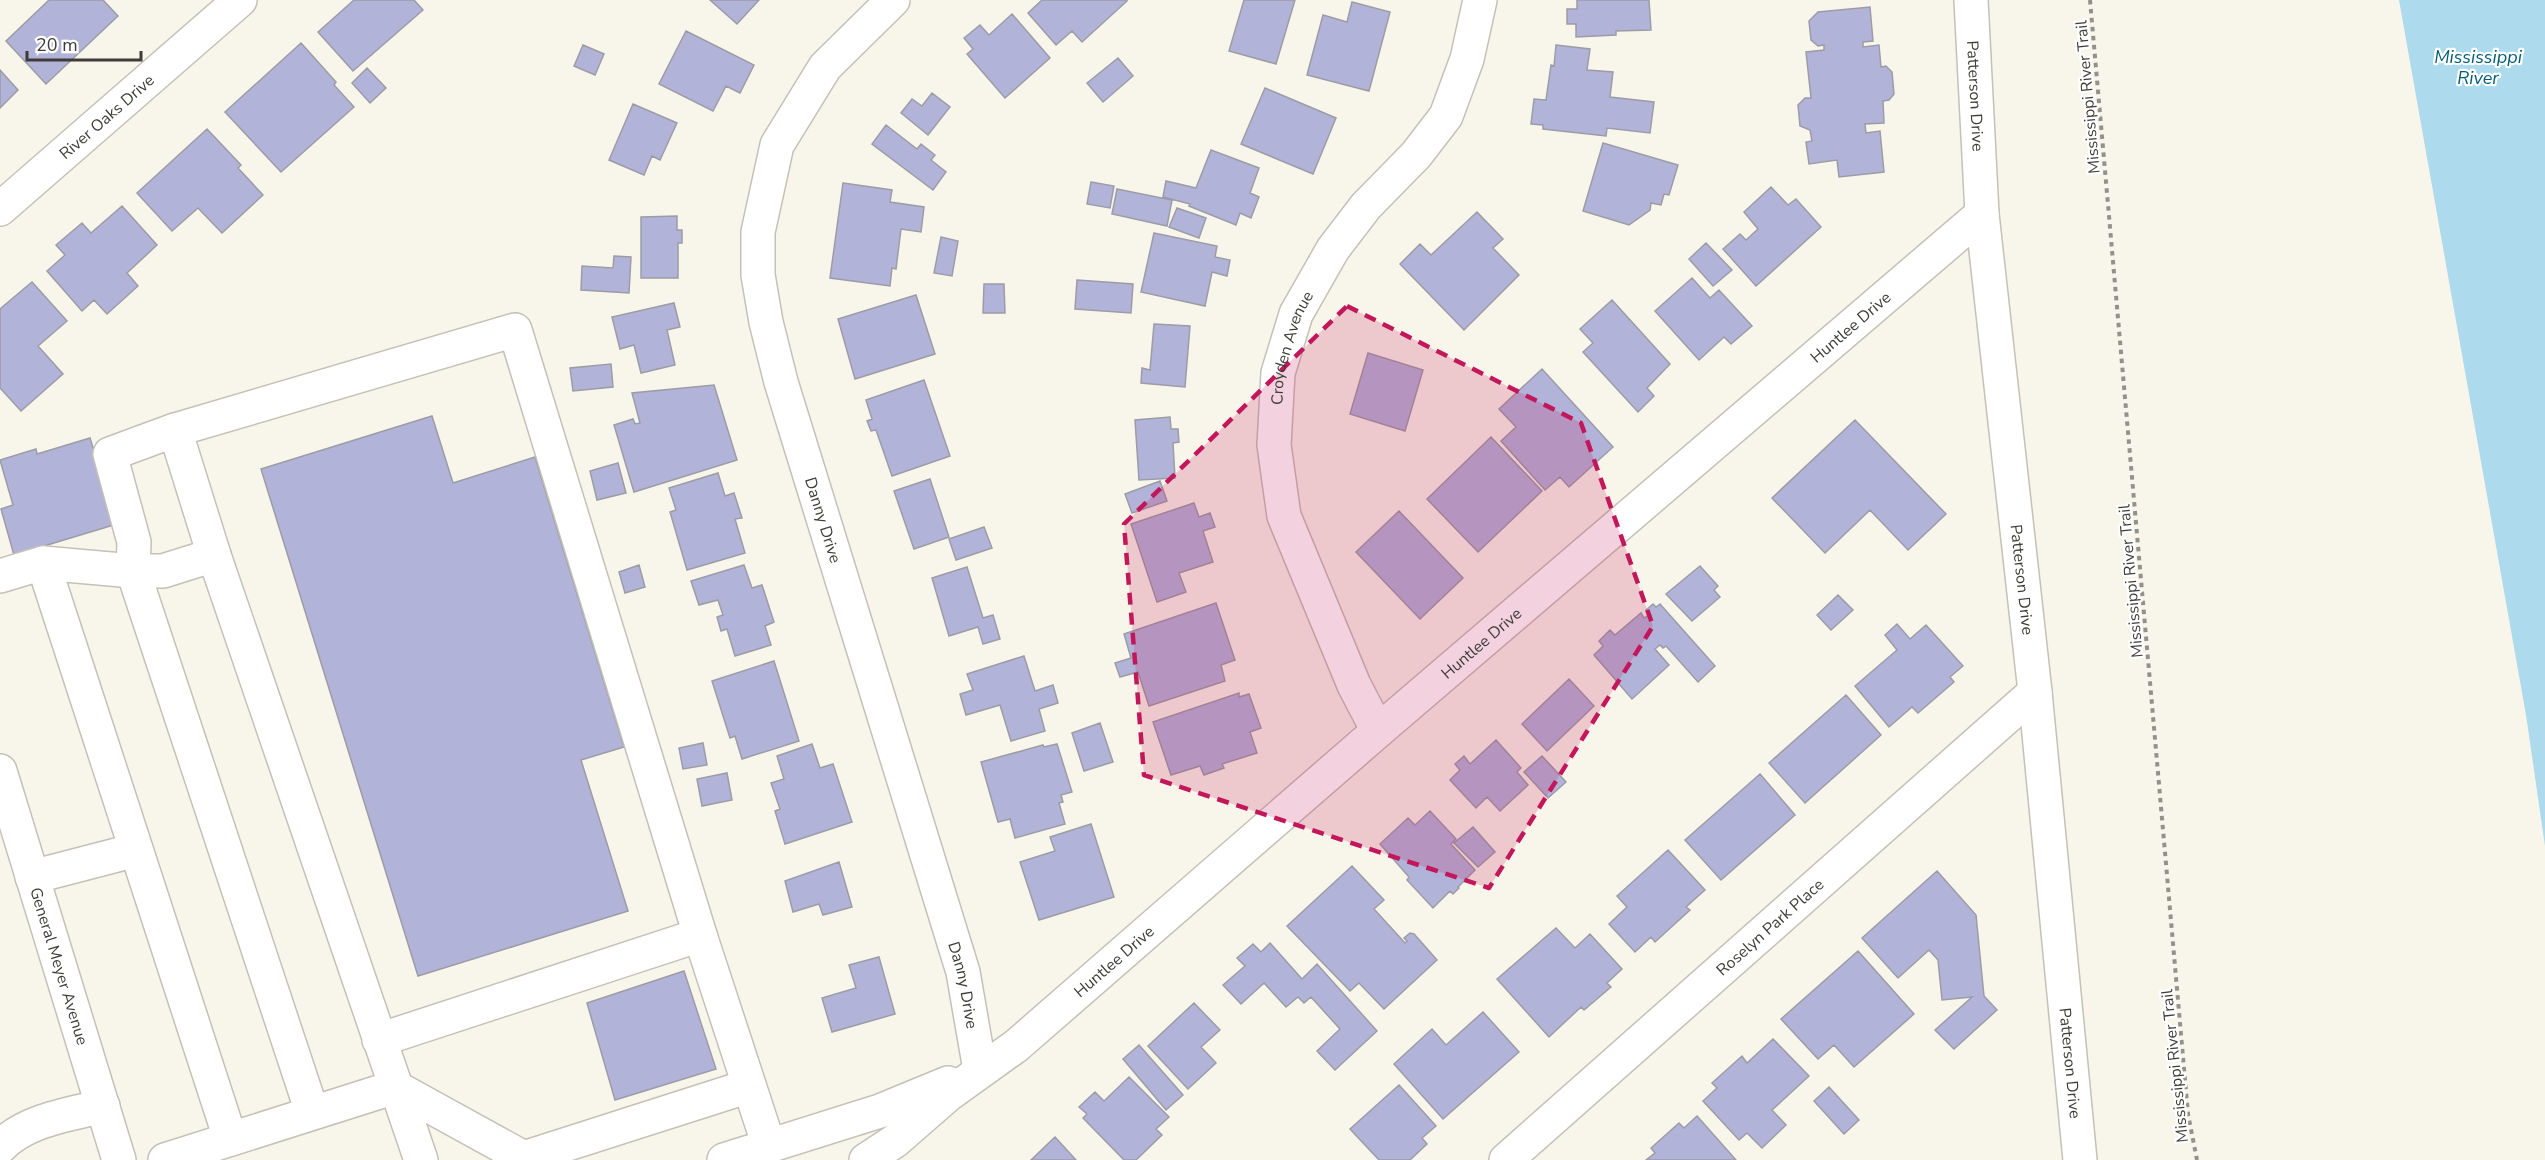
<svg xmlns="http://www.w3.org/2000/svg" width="2545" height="1160" font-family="'Nunito Sans',sans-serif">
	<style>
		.water { fill: #addaec }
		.building { fill: #b2b3d9; stroke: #9c9ca6; stroke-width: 1.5 }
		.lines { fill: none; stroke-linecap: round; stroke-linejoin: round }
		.minor-casing { stroke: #c4c1b7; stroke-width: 36 }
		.major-casing { stroke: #c4c1b7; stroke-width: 36 }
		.path { stroke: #93918a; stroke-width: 4; stroke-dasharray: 4.5 4.5; stroke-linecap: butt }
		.minor { stroke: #fff; stroke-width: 33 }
		.major { stroke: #fff; stroke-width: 33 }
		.marked { fill: #c2185b; fill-opacity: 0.2; stroke: #c2185b; stroke-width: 4.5; stroke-dasharray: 12 8; stroke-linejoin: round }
		.labels { text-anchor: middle; stroke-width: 4.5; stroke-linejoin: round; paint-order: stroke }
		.street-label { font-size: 16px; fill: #3d3c38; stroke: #fff }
		.water-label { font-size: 18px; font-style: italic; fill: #025c75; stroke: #fff }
	</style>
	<rect width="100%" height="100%" fill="#f8f6eb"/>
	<path class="water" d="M2399,0h146v846l-19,-131z"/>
	<path class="building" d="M49,0h54l15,16 -72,68 -40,-43z
		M354,0h60l9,10 -70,61 -35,-39z
		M710,0h49l-22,24z
		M1042,0h85v1l-45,41 -10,-11 -16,14 -28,-32z
		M1244,0h51l-19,64 -47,-13z
		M1577,0h72l2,30 -35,1v4l-40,2v-13h-9v-15h10z
		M1352,2l38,10 -21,79 -62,-16 16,-60 24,7z
		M1870,7l3,34 -10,1v5l16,-2 2,22 5,-1 6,6 2,22 -5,6 -6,1 1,22 -19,1 1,9 14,-2 4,41 -45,5 -2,-17 -28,4 -3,-22 6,-1 -2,-11 -10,-4 -2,-21 7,-7h6l-5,-46 18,-2v-5l-6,1 -7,-6 -2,-19 9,-9z
		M1012,14l38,44 -45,40 -38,-44 6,-5 -9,-11 16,-13 9,10z
		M686,31l68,34 -14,28 -14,-7 -13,25 -54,-27z
		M301,43l35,39 -2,3 20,22 -73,65 -56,-60z
		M583,45l21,9 -9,21 -21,-9z
		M1556,45l34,4 -3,21 26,2 -3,25 44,5 -4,31 -43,-5 -1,8 -63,-7v-4l-12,-1 3,-25 12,1 5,-35 3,1z
		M1118,58l15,18 -30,26 -16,-19z
		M367,68l19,20 -16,15 -18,-20z
		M0,70l18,20 -18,18z
		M1265,88l71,30 -23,56 -72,-30z
		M932,93l18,14 -22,28 -27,-22 11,-14 10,7z
		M633,104l44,19 -17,37 -8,-4 -8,19 -35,-15z
		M886,125l31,24 4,-5 14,11 -4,5 15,12 -13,18 -61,-46z
		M207,129l34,36 -3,3 25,27 -41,38 -24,-25 -26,23 -35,-38z
		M1603,143l75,22 -9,30 -5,-1 -3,11 -10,-2 -1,7 -21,15 -46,-14z
		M1211,150l48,18 -9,25 9,4 -8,21 -11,-5 -4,12 -47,-19 1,-2 -27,-7 3,-16 30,7z
		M1091,182l23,4 -4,22 -23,-4z
		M843,183l49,7 -2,12 34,5 -3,25 -20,-3 -5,40 -4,-1 -2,18 -60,-8z
		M1771,187l17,18 8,-6 25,28 -65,59 -33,-37 17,-15 6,6 12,-11 -14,-17z
		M1117,189l55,11 -5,26 -55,-12z
		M122,206l35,39 -30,28 11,13 -31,28 -13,-14 -12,11 -35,-40 18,-16 -9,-10 26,-22 9,10z
		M1177,208l29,10 -7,20 -30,-11z
		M1477,212l26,27 -10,9 26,27 -55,55 -64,-66 20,-20 11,11z
		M677,216v14h5v13h-4v35h-37v-61z
		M1154,233l63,13 -2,11 15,3 -3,16 -15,-4 -7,34 -64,-14z
		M941,237l17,4 -6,35 -18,-3z
		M1706,243l26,27 -19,16 -24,-27z
		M614,256l17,1 -2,36 -48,-3 1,-24 31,2z
		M1692,278l18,20 9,-8 33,36 -21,18 -7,-7 -25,23 -44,-49z
		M1077,280l56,4 -2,29 -56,-4z
		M32,282l35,39 -29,25 25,28 -42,37 -21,-23v-79z
		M984,284h20l1,29h-22z
		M916,295l19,59 -80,25 -17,-60z
		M1612,300l58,64 -23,24 7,8 -16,16 -55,-60 10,-9 -13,-14z
		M674,303l6,24 -13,3 8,35 -34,8 -7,-28 -14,4 -8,-32z
		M1154,324l36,2 -5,61 -44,-4 1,-15 8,2z
		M1368,353l55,17 -18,61 -55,-17z
		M611,364l2,23 -40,4 -3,-23z
		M1542,369l71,78 -44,40 -9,-10 -15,13 -44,-49 15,-14 -17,-18z
		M924,380l26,76 -58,20 -16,-46 -5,1 -4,-10 5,-2 -6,-19z
		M714,385l23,75 -103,32 -20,-67 19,-6 2,5 5,-1 -8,-30z
		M432,416l21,67 82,-26 89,290 -43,13 47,151 -210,65 -157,-507z
		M1170,417l1,12h7l1,13 -6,1 2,35 -36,2 -4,-60z
		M1855,420l91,94 -38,36 -38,-40 -45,43 -53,-55z
		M1491,437l51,54 -64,61 -51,-53z
		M90,438l27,86 -103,31 -13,-46 12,-4 -13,-45 36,-11 1,5z
		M618,463l8,30 -29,7 -7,-29z
		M718,473l7,23 9,-3 8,25 -7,1 10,34 -58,17 -17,-58 6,-2 -7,-22z
		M930,479l19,58 -35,12 -20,-58z
		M1160,481l7,20 -35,12 -7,-19z
		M1194,503l5,14 11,-4 5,14 -12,4 10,31 -34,11 7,19 -29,10 -26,-78z
		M1399,511l64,67 -43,41 -64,-67z
		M984,527l8,21 -36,12 -7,-21z
		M639,565l6,22 -20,6 -6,-21z
		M744,565l8,23 10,-3 12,37 -9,4 6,19 -36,11 -8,-27 -6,2 -4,-14 6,-2 -5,-15 -19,5 -8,-24z
		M1700,566l18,20 -4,4 6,7 -28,24 -26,-27z
		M967,567l16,51 10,-3 7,24 -17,5 -5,-17 -29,9 -17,-58z
		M1838,595l15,15 -22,20 -14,-15z
		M1216,603l19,57 -14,5 4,16 -76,25 -11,-34 -18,5 -5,-14 16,-5 -7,-24z
		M1653,604l3,3 4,-3 55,62 -17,16 -32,-36 -3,2 -3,-3 -5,4 14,16 -37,34 -38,-44 9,-9 -4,-5 11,-11 5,5 26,-22 3,5 6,-4 -4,-4z
		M1897,624l13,15 16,-14 37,41 -13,11 4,5 -36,31 -6,-6 -23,20 -34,-41 42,-36 -12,-15z
		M1024,656l11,35 18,-6 5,18 -19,6 6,22 -34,10 -11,-36 -34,10 -6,-21 13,-4 -6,-16z
		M774,661l25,80 -57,18 -7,-23 -5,2 -18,-57z
		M1569,679l25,27 -47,45 -25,-27z
		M1239,693v4l10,-3 12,34 -11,4 7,21 -35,11 2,4 -20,7 -4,-9 -29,9 -18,-53z
		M1846,695l35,40 -76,68 -36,-40z
		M1100,723l13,39 -29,9 -12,-38z
		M1496,740l25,28 -4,4 11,13 -28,26 -13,-14 -11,11 -26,-28 10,-10 -5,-6 9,-8 6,8z
		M703,743l4,22 -24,4 -4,-21z
		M812,744l8,24 13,-4 19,58 -67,22 -10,-33 5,-2 -9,-26 13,-4 -7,-23z
		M1057,744l15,48 -11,3 2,7 -4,1 6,21 -50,14 -5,-19 -12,3 -17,-60 62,-17 1,2z
		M1542,756l24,26 -18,16 -24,-26z
		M727,773l5,27 -30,6 -5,-27z
		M1760,774l35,41 -74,65 -36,-40z
		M1430,811l26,28 -5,5 24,26 -17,17 1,1 -6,6 -3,-3 -17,17 -26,-28 2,-3 -29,-33 28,-26 7,7z
		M1091,824l23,73 -75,23 -19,-58 35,-11 -5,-14z
		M1473,827l22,25 -17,15 -24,-24z
		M1668,850l37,40 -19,17 4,3 -35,32 -4,-5 -16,15 -26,-28 18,-17 -10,-11z
		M839,862l13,45 -29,8 -4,-11 -26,8 -8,-31z
		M1352,866l32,34 -10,9 31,34 2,-2 -3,-3 6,-5 4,1 23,26 -53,49 -25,-26 -9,8 -63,-65z
		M1937,871l39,44 8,81 13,14 -43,39 -19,-19 37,-33 -30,3 -4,-40 -9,-10 -31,28 -36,-40z
		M1556,928l19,20 15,-14 32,35 -15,14 4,4 -27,23 -3,-3 -32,30 -52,-58z
		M1270,943l32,36 15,-15 60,67 -42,39 -18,-19 23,-22 -29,-32 -7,6 -6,-6 -12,10 -22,-24 -23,21 -18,-19 22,-19 -8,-8 16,-14 8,8z
		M1858,951l56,63 -60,53 -20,-22 -16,14 -37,-40z
		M879,957l16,57 -63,18 -10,-34 34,-10 -7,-23z
		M684,971l32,98 -101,31 -28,-97z
		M1194,1003l26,27 -19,17 15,16 -28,26 -40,-43z
		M1483,1012l36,40 -76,67 -49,-55 38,-35 14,16z
		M1773,1039l36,37 -37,34 14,15 -24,23 -15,-15 -8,7 -36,-39 14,-13 -5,-5 30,-27 5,7z
		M1139,1045l44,50 -17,15 -43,-51z
		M1129,1077l40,40 -13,12 6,6 -26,25h-12l-41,-42 4,-4 -8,-7 16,-15 9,9z
		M1399,1085l37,41 -14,12 5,6 -17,16h-31l-29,-31z
		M1829,1087l30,33 -15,14 -30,-33z
		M1697,1116l39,44h-90l9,-7 -4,-5 28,-25 5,5z
		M1055,1137l21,23h-45z"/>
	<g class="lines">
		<g class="minor-casing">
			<g id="minor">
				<path id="s1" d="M893,0l-68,67 -48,78 -19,87v43l8,47 15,60 182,590 17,98"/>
				<path id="s2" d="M1971,0l11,214 53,478 45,468"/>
				<path id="s3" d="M0,209l240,-209"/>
				<path d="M175,430l340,-100 185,605"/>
				<path d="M214,555l-39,-125 -65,24 24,88 -1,29 179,541"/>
				<path d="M43,563l187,575"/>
				<path d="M0,576l43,-13 90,8h30l51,-16 207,605"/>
				<path id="s4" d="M1378,731l-24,-46 -70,-169 -10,-71 4,-72 18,-59 37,-65 33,-43 50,-51 30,-39 21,-57 13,-59"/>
				<path d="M32,877l104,-27"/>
				<path d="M379,1040l321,-105 69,211"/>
				<path d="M0,1147c26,-27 67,-32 103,-41"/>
				<path d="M165,1160l230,-73 129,71 225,-72"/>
				<path d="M724,1160l156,-49 68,-28"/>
				<path id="s5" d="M866,1160l29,-19 54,-47 67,-48 362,-315 604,-517"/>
				<path id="s6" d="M1506,1160l529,-468"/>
			</g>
		</g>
		<g class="major-casing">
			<g id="major">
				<path id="s7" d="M0,771l119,389"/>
			</g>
		</g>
		<path class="path" d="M2090,0l98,1114 9,46"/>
		<use href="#minor" class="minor"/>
		<use href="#major" class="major"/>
	</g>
	<path class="marked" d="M1347,306l234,117 72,203 -164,262 -345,-113 -20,-251z"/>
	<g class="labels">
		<g class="street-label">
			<text dy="6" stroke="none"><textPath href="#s2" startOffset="96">Patterson Drive</textPath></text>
			<text transform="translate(2087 97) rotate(-95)" y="6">Mississippi River Trail</text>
			<text dy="6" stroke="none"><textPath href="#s3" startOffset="141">River Oaks Drive</textPath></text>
			<text dy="6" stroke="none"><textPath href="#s5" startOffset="1290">Huntlee Drive</textPath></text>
			<text dy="6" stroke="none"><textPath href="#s4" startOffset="406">Croyden Avenue</textPath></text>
			<text dy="6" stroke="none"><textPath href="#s1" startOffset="573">Danny Drive</textPath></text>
			<text dy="6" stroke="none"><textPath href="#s2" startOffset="582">Patterson Drive</textPath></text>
			<text transform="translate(2130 581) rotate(-95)" y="6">Mississippi River Trail</text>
			<text dy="6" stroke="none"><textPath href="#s5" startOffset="804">Huntlee Drive</textPath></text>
			<text dy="6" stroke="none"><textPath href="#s6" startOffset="352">Roselyn Park Place</textPath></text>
			<text dy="6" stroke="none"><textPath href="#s5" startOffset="318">Huntlee Drive</textPath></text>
			<text dy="6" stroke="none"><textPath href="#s7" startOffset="204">General Meyer Avenue</textPath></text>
			<text dy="6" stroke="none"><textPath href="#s1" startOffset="1059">Danny Drive</textPath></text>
			<text dy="6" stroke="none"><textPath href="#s2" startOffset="1068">Patterson Drive</textPath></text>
			<text transform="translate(2174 1066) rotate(-96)" y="6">Mississippi River Trail</text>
		</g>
		<g class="water-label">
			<text x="2478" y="63">Mississippi<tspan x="2478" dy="21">River</tspan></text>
		</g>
	</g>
	<path d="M27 51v9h114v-9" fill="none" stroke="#3d3c38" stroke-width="3"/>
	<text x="36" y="51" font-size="18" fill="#3d3c38" stroke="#ffffff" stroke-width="4.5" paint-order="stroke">20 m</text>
</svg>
